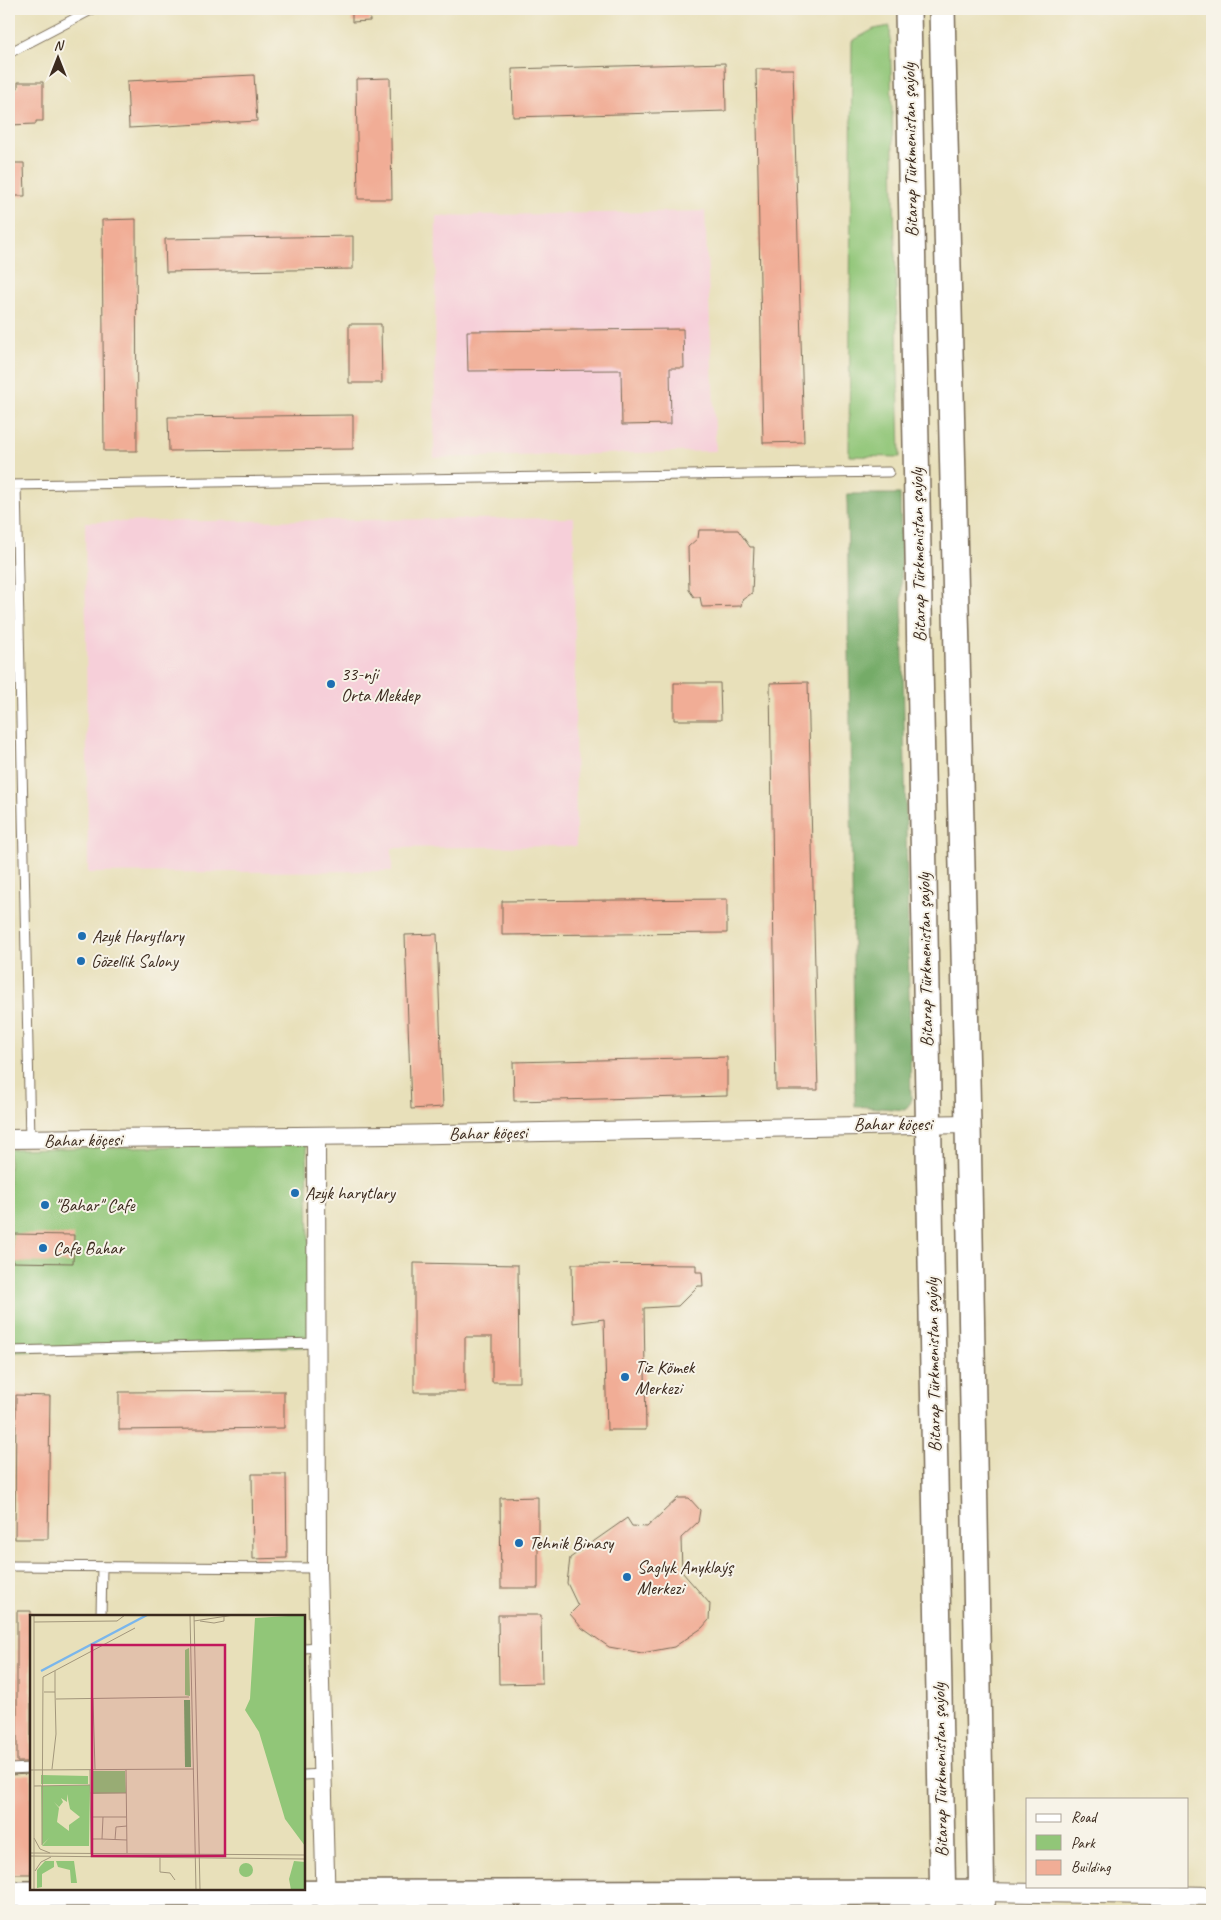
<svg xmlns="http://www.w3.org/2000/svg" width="1221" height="1920" font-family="Caveat,sans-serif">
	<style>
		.built { fill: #f6cfd9 }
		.green { fill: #91c678; stroke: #66784b }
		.forest { fill: #74ab68; stroke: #586a43 }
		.building { fill: #f1ad96 }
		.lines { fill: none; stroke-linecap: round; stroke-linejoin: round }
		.lane-casing { stroke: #786a55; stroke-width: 11 }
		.street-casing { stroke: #786a55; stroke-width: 20 }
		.secondary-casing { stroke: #786a55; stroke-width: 28 }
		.lane { stroke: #fff; stroke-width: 9 }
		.street { stroke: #fff; stroke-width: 18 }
		.secondary { stroke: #fff; stroke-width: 25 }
		.poi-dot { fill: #1f6fb2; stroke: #f7f3e8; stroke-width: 2 }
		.labels { text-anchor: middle; stroke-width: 4; stroke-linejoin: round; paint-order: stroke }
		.street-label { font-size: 18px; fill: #3b2a1e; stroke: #f7f3e8 }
		.poi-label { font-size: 18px; fill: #3b2a1e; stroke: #f7f3e8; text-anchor: start }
		.inset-river { fill: none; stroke: #7ab6ec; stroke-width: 2.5 }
		.inset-road { fill: none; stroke: #a3977c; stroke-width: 1 }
		.view { fill: #c2185b; fill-opacity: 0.15; stroke: #c2185b; stroke-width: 2.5 }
		.inset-edge { fill: none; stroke: #3b2a1e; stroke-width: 2.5 }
	</style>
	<rect width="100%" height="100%" fill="#f7f3e8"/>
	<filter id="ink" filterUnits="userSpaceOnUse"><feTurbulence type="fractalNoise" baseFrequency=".02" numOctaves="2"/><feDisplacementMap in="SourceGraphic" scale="10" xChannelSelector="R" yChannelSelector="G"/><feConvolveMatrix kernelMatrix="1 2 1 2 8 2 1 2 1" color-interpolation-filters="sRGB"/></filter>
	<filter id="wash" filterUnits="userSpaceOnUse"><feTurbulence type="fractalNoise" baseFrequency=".0096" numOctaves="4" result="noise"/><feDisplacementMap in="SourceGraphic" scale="20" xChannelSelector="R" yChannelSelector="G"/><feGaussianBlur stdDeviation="1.12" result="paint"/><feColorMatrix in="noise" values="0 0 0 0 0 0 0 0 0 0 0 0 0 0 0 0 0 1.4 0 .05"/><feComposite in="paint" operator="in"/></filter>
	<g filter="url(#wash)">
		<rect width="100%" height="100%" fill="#e8e0ba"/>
		<path class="built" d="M705,211l11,240 -282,7 2,-242z
			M574,518l2,328 -184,2v23l-304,2 -3,-351z
			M9,667l5,171h-5z"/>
		<path class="green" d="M890,26l10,431 -51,-1 3,-415 22,-12z
			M307,1144l4,203 -302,5v-203z"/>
		<path class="forest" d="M847,494h53l11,608 -6,8 -50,-4z"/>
		<g id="blocks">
			<path class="building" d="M352,9h17l1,12 -18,1z
				M725,63l1,48 -213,6 -1,-48z
				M756,69h37l11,373 -41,1z
				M254,75l3,46 -128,7 -2,-47z
				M390,78l2,121h-34l-2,-120z
				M18,82h25v39h-7v3l-27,1v-37h9z
				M9,163h15l1,33h-16z
				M136,219l1,232h-33l-2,-231z
				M353,236v33l-187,3 -1,-33z
				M349,324h32l1,59h-33z
				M683,329l1,39h-14l1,56 -49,1 -1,-55 -153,1 -1,-40z
				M353,415v34l-184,2 -1,-34z
				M699,530h39l12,17h4l-2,46 -10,7 -1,6 -39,1 -2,-10h-6l-5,-7 -1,-43 10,-9z
				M808,682l10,408h-42l-6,-407z
				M674,683h46l1,37h-47z
				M727,899v34l-225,2v-34z
				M437,934l6,173 -32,2 -6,-174z
				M727,1057v39l-213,5 -1,-39z
				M13,1234l61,1 -1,28 -61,-1z
				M414,1263l104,2 1,117h-27v-45h-27v55h-51z
				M572,1264l124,1v7h6l1,14h-5l-20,20 -34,2 2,122h-39l-3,-111 -31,4z
				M284,1391v37l-165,2v-38z
				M16,1395l34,1 -2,143h-33z
				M252,1474h34l1,84 -34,1z
				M538,1497v91h-37l-1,-90z
				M678,1498h11l11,12 -2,12 -17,16 1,34 28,32 -1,16 -7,8 -28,19 -32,6 -33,-6 -27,-19 -12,-14 8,-8 -11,-23 3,-25 57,-40 5,8 15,1z
				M17,1611h14v151h-14z
				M498,1615h43l1,68 -43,1z
				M31,1774v100h-22v-99z"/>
		</g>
	</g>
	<g filter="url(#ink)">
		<use href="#blocks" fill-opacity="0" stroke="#786a55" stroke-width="1"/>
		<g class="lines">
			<g class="lane-casing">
				<path id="lane" d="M9,53l84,-44
					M9,485l880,-13
					M16,485l14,655
					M9,1351l308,-8
					M9,1566l308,2
					M101,1616l1,-49
					M304,1648l15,-1
					M9,1769l22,-1
					M304,1775l19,-1"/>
			</g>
			<g class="street-casing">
				<path id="street" d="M316,1136l1,432 9,343
					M9,1139l381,-4 578,-11
					M981,1892l231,4"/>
			</g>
			<g class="secondary-casing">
				<path id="secondary" d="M908,9l35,1902
					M942,9l26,1115 14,787
					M9,1894l972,-2"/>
			</g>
			<use href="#lane" class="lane"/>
			<use href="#street" class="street"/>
			<use href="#secondary" class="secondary"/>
		</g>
	</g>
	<g class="poi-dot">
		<circle cx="331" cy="684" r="5"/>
		<circle cx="82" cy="936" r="5"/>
		<circle cx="81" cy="961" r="5"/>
		<circle cx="295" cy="1193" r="5"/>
		<circle cx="45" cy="1205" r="5"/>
		<circle cx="43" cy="1248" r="5"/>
		<circle cx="625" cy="1377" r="5"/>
		<circle cx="519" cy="1543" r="5"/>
		<circle cx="627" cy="1577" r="5"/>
	</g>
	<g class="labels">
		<g class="street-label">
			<text transform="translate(910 150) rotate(-91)" y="6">Bitarap Türkmenistan şaýoly</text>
			<text transform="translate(918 555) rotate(-91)" y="6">Bitarap Türkmenistan şaýoly</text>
			<text transform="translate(925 960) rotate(-91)" y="6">Bitarap Türkmenistan şaýoly</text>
			<text x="893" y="1130">Bahar köçesi</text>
			<text transform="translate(488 1133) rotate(-1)" y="6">Bahar köçesi</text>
			<text transform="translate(83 1140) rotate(-1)" y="6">Bahar köçesi</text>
			<text transform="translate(933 1365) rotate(-91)" y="6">Bitarap Türkmenistan şaýoly</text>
			<text transform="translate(940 1770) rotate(-91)" y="6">Bitarap Türkmenistan şaýoly</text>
		</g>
		<g class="poi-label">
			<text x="341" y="680">33-nji<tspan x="341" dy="21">Orta Mekdep</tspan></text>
			<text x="92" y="942">Azyk Harytlary</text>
			<text x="91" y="967">Gözellik Salony</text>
			<text x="305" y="1199">Azyk harytlary</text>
			<text x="55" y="1211">"Bahar" Cafe</text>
			<text x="53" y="1254">Cafe Bahar</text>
			<text x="635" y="1373">Tiz Kömek<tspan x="635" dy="21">Merkezi</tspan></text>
			<text x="529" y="1549">Tehnik Binasy</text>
			<text x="637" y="1573">Saglyk Anyklaýş<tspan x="637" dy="21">Merkezi</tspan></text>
		</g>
	</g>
	<g transform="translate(30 1615)">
		<rect width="275" height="275" fill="#e8e0ba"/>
		<path d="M275,0v231l-20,-27 -26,-87 -14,-22 5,-11 5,-81zM159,33l1,48 -5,-1v-45zM61,156h34l1,22 -35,1zM11,160l47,1v8h-47zM60,170l-1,61h-47l7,-8 -7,7 -1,-59zM37,179l3,15 10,8 -11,8v6l-12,-9 2,-14 -5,-6 5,5 4,-5 -2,-4 6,4zM15,246h9v6l-12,7v13l-5,1v-18zM26,246h18l3,22h-6l-1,-13 -12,-3zM264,246l11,1v28h-14l-2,-11zM209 255a7 7 0 1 1 14 0a7 7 0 1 1-14 0Z" fill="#91c678" fill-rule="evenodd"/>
		<path d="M154,85h6l1,67h-6z" fill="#74ab68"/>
		<path class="inset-river" d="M11,56l106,-56"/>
		<path class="inset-road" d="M28,0h24M160,0l6,275M164,0l6,275M164,6l40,-6M170,6l14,2 10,-2v-4M4,7l83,-1 8,-6M25,56v21M14,77h11l1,42 -4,35M26,84l133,-2M63,84l2,71M0,155l164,-1M60,155l1,84M96,155l1,83M4,171l56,-1M60,178h36M60,202h36M4,223l6,11 10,4M61,224h11l1,-22M72,224l25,1M85,225l1,-13 11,-1M12,230l1,-168 92,-49M0,238l275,2M0,241l275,3M130,241v16l10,1 5,7M5,256l6,-9 10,-5M4,275v-275"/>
		<path class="view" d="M62,30h133v211h-133z"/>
		<rect width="275" height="275" class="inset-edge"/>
	</g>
	<rect width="1221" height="1920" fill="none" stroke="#f7f3e8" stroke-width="30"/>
	<rect x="1026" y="1798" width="162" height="90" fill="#f7f3e8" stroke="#aca397"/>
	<rect x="1036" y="1814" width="25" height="8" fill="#ffffff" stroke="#aca397"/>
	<text x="1071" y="1822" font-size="15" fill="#3b2a1e">Road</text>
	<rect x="1036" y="1835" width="25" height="15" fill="#91c678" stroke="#aca397"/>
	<text x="1071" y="1848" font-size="15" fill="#3b2a1e">Park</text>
	<rect x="1036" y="1860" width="25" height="15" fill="#f1ad96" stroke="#aca397"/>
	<text x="1071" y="1872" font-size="15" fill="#3b2a1e">Building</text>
	<g transform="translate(58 58)" stroke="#f7f3e8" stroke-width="4" paint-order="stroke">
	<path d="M0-4L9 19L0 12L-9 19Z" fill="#3b2a1e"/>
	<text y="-8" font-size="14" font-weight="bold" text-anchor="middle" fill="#3b2a1e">N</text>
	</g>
</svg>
